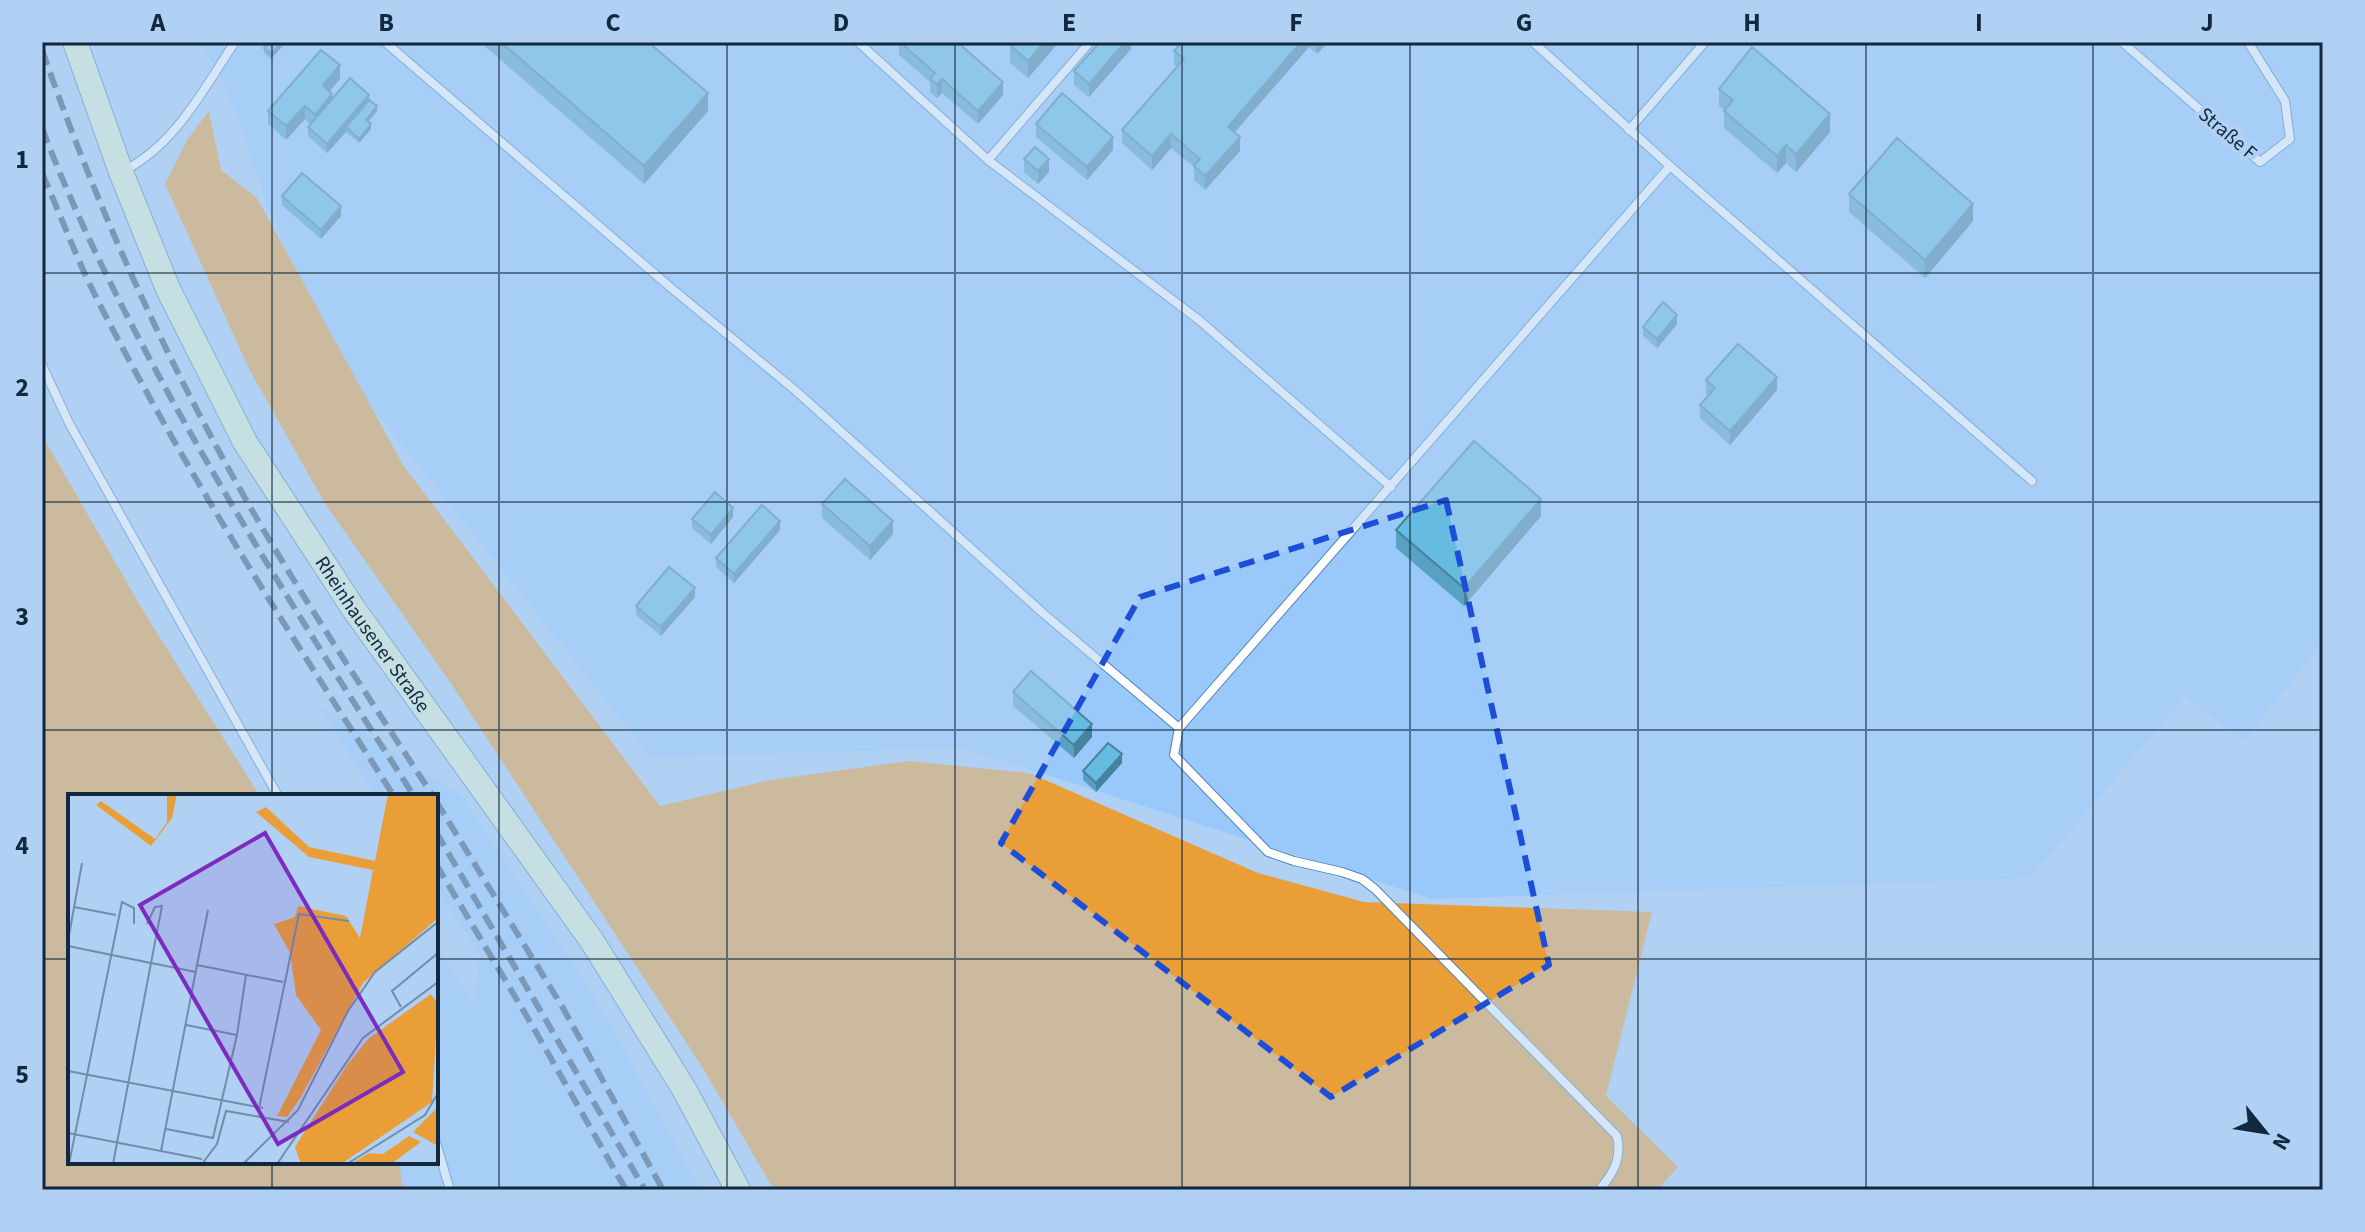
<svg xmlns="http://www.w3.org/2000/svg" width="2365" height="1232" font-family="'Source Sans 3',sans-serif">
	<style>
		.built { fill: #99c9fb }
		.green { fill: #ea9e38 }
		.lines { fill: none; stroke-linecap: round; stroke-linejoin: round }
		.lane-casing { stroke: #4e83b8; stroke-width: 10 }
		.secondary-casing { stroke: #4e83b8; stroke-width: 26 }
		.lane { stroke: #fff; stroke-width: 8 }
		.secondary { stroke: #e0f0ce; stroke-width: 24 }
		.rail { stroke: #3b546d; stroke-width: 6; stroke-dasharray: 16 8; stroke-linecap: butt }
		.wall { fill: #58a1c2 }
		.shaded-wall { fill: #47839e }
		.building { fill: #66bbe1; stroke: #47839e; stroke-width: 2 }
		.marked { fill: none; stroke: #1d4ed8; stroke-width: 6; stroke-dasharray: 16 10; stroke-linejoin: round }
		.grid { fill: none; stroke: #12283e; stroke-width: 2; stroke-opacity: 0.55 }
		.labels { text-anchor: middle; stroke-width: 8; stroke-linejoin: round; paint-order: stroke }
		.street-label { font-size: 20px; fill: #12283e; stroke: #b0d1f3 }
		.inset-road { fill: none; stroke: #718dab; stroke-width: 2 }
		.view { fill: #7b2cbf; fill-opacity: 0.15; stroke: #7b2cbf; stroke-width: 4 }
		.inset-edge { fill: none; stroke: #12283e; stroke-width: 4 }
		.neatline { fill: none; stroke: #12283e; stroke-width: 3 }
		.grid-label { font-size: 26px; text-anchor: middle; font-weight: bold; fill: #12283e }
	</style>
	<rect width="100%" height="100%" fill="#b0d1f3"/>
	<path class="built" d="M200,42h2123v599l-79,100 -59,-44 -155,181 -598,21 -469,-151 -312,9 -309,-388 -76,-164 -6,-26 -12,-21 3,-2 -26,-71z
		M317,704l146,93 129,195 109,198h-298l-4,-28h37v-215l38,55 6,-47 -44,-67v-92h-60z"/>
	<path class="green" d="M209,111l12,59 36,28 146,267 257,341 110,-26 139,-19 120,12 229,100 106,29 288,10 -46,184 72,71 -21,23h-883l-73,-125 -249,-380 -128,-183 -75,-133 -84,-185 22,-44z
		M42,435l103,179 115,182h-190v366h329l4,28h-361z"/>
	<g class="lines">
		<g class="lane-casing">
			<path id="lane" d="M385,42l285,245 126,104 248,223 135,114 -5,27 94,97 26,9 48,11 20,7 13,10 242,247c5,22 -3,37 -18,54
				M858,42l130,118 102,-118
				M2122,42l138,120 30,-23 -5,-38 -37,-59
				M1629,130l76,-88
				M988,160l211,160 192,167
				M1670,166l362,315
				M125,170c51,-26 79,-82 110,-128
				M42,365l27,58 209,373
				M1179,728l491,-562 -137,-124
				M436,1142l14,48"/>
		</g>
		<g class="secondary-casing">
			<g id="secondary">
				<path id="s1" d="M75,42l46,130 47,117 77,153 108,166 239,333 92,148 54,101"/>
			</g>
		</g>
		<use href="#lane" class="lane"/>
		<use href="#secondary" class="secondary"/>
		<path class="rail" d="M42,50c49,140 108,275 179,405 64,118 139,229 212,341
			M42,128c33,87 75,171 119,252 78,143 165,280 253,416
			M42,173c19,43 35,87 56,128 88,172 192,333 296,495
			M436,801l127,207 100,182
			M436,832l209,358
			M436,864l93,156 97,170"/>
	</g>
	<path class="wall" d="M286,42l-15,17 -7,-6v-5z
		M480,42h168l60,69 -64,73z
		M899,42l104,53 -25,29 -36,-31 -5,5 -7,-6v-10l-31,-27z
		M1059,42l-31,36 -18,-15v-18z
		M1125,42h6v7l-42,48 -15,-12v-14z
		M1176,42h152l-11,12 -8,-7 -75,85 6,19 -35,39 -11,-10v-13l-23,-19 -19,22 -30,-27v-13l55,-63 -3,-3v-13l5,-6z
		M340,79l-11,12 3,8 37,1 8,11 -9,11 3,7 -12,14 -13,-11 -19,21 -19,-17v-9l2,-3 -5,-5 -19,21 -18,-16v-13z
		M1719,89l111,43 -34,40 -10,-9 -9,10 -53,-45v-18l-5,-4z
		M1036,124l77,26 -26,30 -51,-43z
		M1024,159l25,13 -11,12 -14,-12z
		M1849,194l124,27 -48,57 -76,-66z
		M282,196l59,20 -20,23 -39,-34z
		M1677,324l-20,24 -14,-12v-9z
		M1706,380l71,10 -47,55 -30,-27v-13l8,-10 -2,-1z
		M822,504l71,30 -23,26 -48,-42z
		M1541,516l-77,90 -68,-58v-18z
		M733,517l-22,27 -19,-16v-9z
		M780,530l-46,53 -18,-16v-9z
		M695,597l-34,39 -25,-21v-9z
		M1013,692l79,45 -18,21 -61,-52z
		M1122,763l-26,29 -13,-12v-9z"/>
	<path class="shaded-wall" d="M282,42h4l-15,17v-5z
		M1044,42h15l-31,36v-17z
		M1125,42h6v7l-42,48v-13z
		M1301,42h8v5l-81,93v-13z
		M1317,42h11l-11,12z
		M340,65v14l-17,20v-14z
		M942,79v14l-5,5v-13z
		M1003,82v13l-25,29v-13z
		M708,93v18l-64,73v-18z
		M332,94v13l-17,21v-13z
		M369,95v9l-23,23v5l-19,21v-9z
		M305,106v13l-19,21v-14z
		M377,106v5l-11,13v-4z
		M1830,114v18l-34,40v-18z
		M371,124v5l-12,14v-4z
		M1171,134v14l-19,22v-14z
		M1113,137v13l-26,30v-13z
		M1240,137v14l-35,39v-14z
		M1786,145v18l-9,10v-17z
		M1049,159v13l-11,12v-13z
		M1973,204v17l-48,57v-18z
		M341,206v10l-20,23v-9z
		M1677,315v9l-20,24v-9z
		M1777,377v13l-47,55v-14z
		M1541,499v17l-77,90v-18z
		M733,508v9l-22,27v-9z
		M780,521v9l-46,53v-9z
		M893,521v13l-23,26v-14z
		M695,588v9l-34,39v-9z
		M1092,724v13l-18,21v-13z
		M1122,754v9l-26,29v-9z"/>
	<path class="building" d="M270,42h12l-11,12 -7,-6z
		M501,42h147l60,51 -64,73z
		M900,42h57l46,40 -25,29 -36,-32 -5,6 -7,-7 5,-5z
		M1013,42h31l-16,19 -18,-16z
		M1100,42h25l-36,42 -15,-13z
		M1182,42h119l-73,85 12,10 -35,39 -11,-10 6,-7 -29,-25 -19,22 -30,-26 62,-71 -10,-8z
		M1752,47l78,67 -34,40 -10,-9 -9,11 -53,-45 9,-11 -14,-11z
		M321,50l19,15 -17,20 9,9 -17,21 -10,-9 -19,20 -18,-15z
		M350,78l19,17 -42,49 -19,-17z
		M1062,93l51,44 -26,30 -51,-43z
		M369,100l8,6 -11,14 5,4 -12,15 -13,-12z
		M1897,138l76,66 -48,56 -76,-66z
		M1035,147l14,12 -11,12 -14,-12z
		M302,173l39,33 -20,24 -39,-34z
		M1663,302l14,13 -20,24 -14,-12z
		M1738,344l39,33 -47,54 -30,-26 15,-17 -9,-8z
		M1474,441l67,58 -77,89 -68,-58z
		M845,479l48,42 -23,25 -48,-42z
		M715,492l18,16 -22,27 -19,-16z
		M762,505l18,16 -46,53 -18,-16z
		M669,567l26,21 -34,39 -25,-21z
		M1031,671l61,53 -18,21 -61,-53z
		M1108,743l14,11 -26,29 -13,-12z"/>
	<path d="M0 0H2365V1232H0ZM1446,500l103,465 -218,132 -330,-254 139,-246z" fill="#b0d1f3" fill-opacity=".55" fill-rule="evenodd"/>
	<path class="marked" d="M1446,500l103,465 -218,132 -330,-254 139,-246z"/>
	<path class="grid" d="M272,42v754M499,42v1148M727,42v1148M955,42v1148M1182,42v1148M1410,42v1148M1638,42v1148M1866,42v1148M2093,42v1148M42,273h2281M42,502h2281M42,730h2281M42,959h28M436,959h1887M272,1162v28"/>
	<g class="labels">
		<g class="street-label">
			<text transform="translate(2228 133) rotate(40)" y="7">Straße F</text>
			<text dy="7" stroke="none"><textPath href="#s1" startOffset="666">Rheinhausener Straße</textPath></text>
		</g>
	</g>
	<g transform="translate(68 794)">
		<rect width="370" height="370" fill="#b0d1f3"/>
		<path d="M99,0h10l-5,24 -21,28 -55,-41 5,-4 54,38 12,-17zM320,0h50v124l-75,65 -62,114 -14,20 -10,-1 44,-86 -25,-35 -6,-42 -16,-29 21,-7 3,-11 48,10 14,22 13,-68 -64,-13 -53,-45 10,-5 43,40 66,14zM363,200l7,10 -6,98 -91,62h-40l-6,-17 52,-82 21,-26zM370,313v39l-25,-14zM341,342l12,6 -30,22h-40l18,-11 14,1z" fill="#ea9e38"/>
		<path class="inset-road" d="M6,113l42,8M0,147l14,-78M0,152l83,17 11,-57 -7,1 -8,17M129,171l11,-55M333,213l-9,-16 46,-38M169,241l9,-60M0,277l195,37M191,314l40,-194 50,7M98,335l47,9 24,-103 -51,-10M0,339l134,26M93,357l36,-186 86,17M1,370l53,-262 12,6v16M45,370l38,-201 45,9M134,370l15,-20 9,-33 63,11M175,370l55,-54 50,-99 27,-39 63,-50M209,370l86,-126 75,-56M279,370l78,-49 13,-22"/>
		<path class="view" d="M197,39l138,239 -125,72 -138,-239z"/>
		<rect width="370" height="370" class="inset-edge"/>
	</g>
	<rect width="2365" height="1232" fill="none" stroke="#b0d1f3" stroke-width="88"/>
	<g transform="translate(2265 1132) rotate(120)" stroke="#b0d1f3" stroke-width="6" paint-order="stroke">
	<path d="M0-6L14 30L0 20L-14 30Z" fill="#12283e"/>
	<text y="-12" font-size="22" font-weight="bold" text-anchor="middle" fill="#12283e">N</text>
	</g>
	<rect x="44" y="44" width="2277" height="1144" class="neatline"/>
	<g class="grid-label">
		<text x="158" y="31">A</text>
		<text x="386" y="31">B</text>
		<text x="613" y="31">C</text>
		<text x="841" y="31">D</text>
		<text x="1069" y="31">E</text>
		<text x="1296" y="31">F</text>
		<text x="1524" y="31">G</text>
		<text x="1752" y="31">H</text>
		<text x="1979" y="31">I</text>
		<text x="2207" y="31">J</text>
		<text x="22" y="168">1</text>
		<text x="22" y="396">2</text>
		<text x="22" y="625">3</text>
		<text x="22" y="854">4</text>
		<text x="22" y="1083">5</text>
	</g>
</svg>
